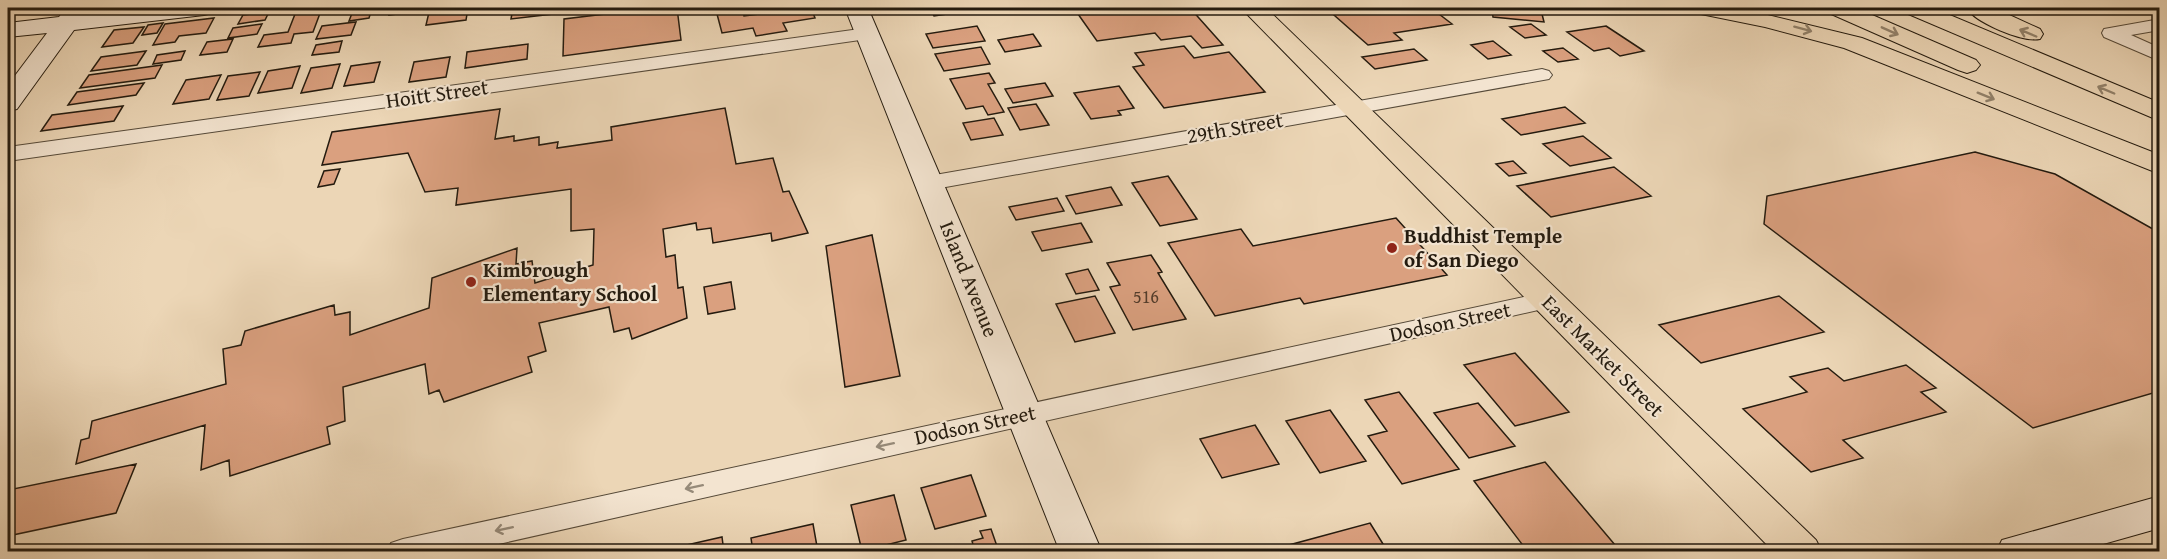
<svg xmlns="http://www.w3.org/2000/svg" width="2167" height="559" font-family="'Gentium Book Plus',serif">
	<style>
		.building { fill: #daa07f; stroke: #241b0f; stroke-width: 1.5 }
		.lines { fill: none; stroke-linecap: round; stroke-linejoin: round }
		.street-casing { stroke: #564a39; stroke-width: 2 }
		.secondary-casing { stroke: #241b0f; stroke-width: 2 }
		.primary-casing { stroke: #241b0f; stroke-width: 2 }
		.highway-casing { stroke: #241b0f; stroke-width: 2 }
		.street { fill: #f3e4d0; fill-rule: evenodd }
		.secondary { fill: #f3e4d0; fill-rule: evenodd }
		.primary { fill: #ecd6b6; fill-rule: evenodd }
		.highway { fill: #ecd6b6; fill-rule: evenodd }
		.oneway { stroke: #92826b }
		.oneway2 { stroke: #968a79 }
		.poi-dot { fill: #8f2418; stroke: #f3e4d0; stroke-width: 2 }
		.labels { text-anchor: middle; stroke-width: 4.5; stroke-linejoin: round; paint-order: stroke }
		.number-label { font-size: 18px; fill: #523c2b }
		.street-label { font-size: 21px; fill: #241b0f; stroke: #f3e4d0 }
		.poi-label { font-size: 21px; font-weight: bold; fill: #241b0f; stroke: #f3e4d0; text-anchor: start }
	</style>
	<rect width="100%" height="100%" fill="#ecd6b6"/>
	<filter id="stains"><feTurbulence type="fractalNoise" baseFrequency=".00333" numOctaves="4"/><feColorMatrix values="0 0 0 0 .2 0 0 0 0 .09 0 0 0 0 .02 0 0 0 .5 -.17"/></filter>
	<radialGradient id="worn" r=".72"><stop offset=".6" stop-color="#630" stop-opacity="0"/><stop offset="1" stop-color="#630" stop-opacity=".3"/></radialGradient>
	<path class="building" d="M8,8h21l-4,5 -17,2z
		M322,8l-9,24 -19,2 -3,9 -33,4 6,-12 24,-3 9,-23z
		M354,8h18l-3,10 -20,3z
		M391,8h38l-1,2 -39,5z
		M430,8h38l-2,12 -40,5z
		M513,8h41l-1,6 -42,5z
		M655,8h22l4,32 -118,16 1,-37z
		M766,8h45l4,10 -32,5 4,8 -31,5 -3,-8 -31,5 -5,-19 26,-4 1,6 23,-3z
		M930,8h43l2,2 -41,6z
		M1122,8h68l33,37 -21,3 -11,-12 -30,4 -6,-7 -58,8 -19,-27z
		M1326,8h105l21,16 -58,9 8,7 -34,5z
		M1492,10l50,4 2,8 -51,-5z
		M269,12l-4,8 -27,4 5,-9z
		M214,18l-8,15 -27,3 -4,6 -22,3 12,-21z
		M356,22l-5,13 -35,4 6,-13z
		M163,23l-6,10 -15,2 6,-10z
		M262,24l-5,10 -29,4 5,-10z
		M1531,24l15,11 -21,3 -15,-11z
		M977,26l8,15 -52,7 -7,-14z
		M1606,26l38,25 -24,5 -11,-8 -15,3 -27,-19z
		M144,27l-11,16 -31,4 12,-17z
		M1033,34l8,12 -36,6 -7,-12z
		M233,39l-6,13 -27,3 7,-13z
		M342,41l-3,11 -27,3 4,-10z
		M1493,41l18,14 -23,4 -17,-14z
		M528,44l-1,15 -62,9 2,-16z
		M1184,46l10,12 35,-6 36,40 -101,16 -31,-41 11,-2 -9,-12z
		M981,47l9,17 -46,7 -9,-17z
		M1563,48l15,11 -20,3 -15,-11z
		M1414,49l13,11 -52,9 -13,-12z
		M146,51l-9,14 -46,6 10,-14z
		M185,51l-4,9 -28,4 4,-9z
		M450,57l-4,20 -37,5 5,-20z
		M380,62l-6,20 -30,4 7,-20z
		M340,64l-8,24 -31,5 10,-25z
		M162,65l-7,13 -75,10 9,-13z
		M300,66l-8,22 -34,5 10,-22z
		M260,72l-11,24 -32,4 11,-24z
		M989,73l6,10 -7,1 16,28 -16,3 -5,-9 -17,3 -16,-30z
		M221,75l-12,24 -36,5 13,-24z
		M144,83l-8,12 -68,10 9,-13z
		M1045,83l8,13 -40,7 -8,-14z
		M1119,86l15,22 -16,3 3,4 -30,4 -17,-26z
		M1036,104l13,21 -29,5 -12,-22z
		M123,106l-9,15 -73,10 11,-16z
		M1565,107l20,16 -64,12 -19,-16z
		M725,108l11,56 37,-6 10,34 6,-1 19,42 -36,8 -1,-8 -58,10 -2,-15 -14,2 -1,-7 -33,6 3,28 9,-2 3,33 5,-1 4,31 -55,21 -3,-11 -15,4 -5,-25 -70,16 7,28 -18,6 4,15 -88,30 -5,-12 -10,4 -4,-30 -82,23 2,34 -18,6 3,17 -100,32 -1,-16 -28,10 4,-45 -129,39 5,-24 8,-2 3,-17 134,-37 -3,-35 18,-4 4,-14 89,-26 1,10 15,-3v23l79,-27 3,-30 85,-30 -1,16 16,-3 3,22 58,-18 1,-36 -23,2v-42l-115,16 2,-17 -33,4 -17,-39 -86,12 10,-33 168,-23 -5,30 19,-3v5l25,-4v8l19,-3 -1,6 55,-8 -1,-13z
		M994,118l9,17 -32,5 -8,-17z
		M1583,136l28,22 -41,8 -27,-22z
		M1975,152l80,22 105,59v158l-127,37 -269,-204 3,-28z
		M1513,161l13,12 -17,3 -13,-12z
		M1614,167l37,29 -100,21 -34,-31z
		M340,169l-6,15 -16,3 6,-16z
		M1168,176l29,43 -37,7 -28,-43z
		M1111,187l11,18 -46,9 -10,-18z
		M1057,198l7,13 -48,9 -7,-13z
		M1396,218l51,57 -143,29 -4,-6 -85,18 -47,-73 73,-14 12,17z
		M1081,223l11,19 -50,9 -10,-19z
		M872,235l28,141 -55,11 -19,-141z
		M1151,255l11,17 -4,1 28,46 -53,11 -23,-43 10,-2 -13,-22z
		M1088,269l11,21 -23,4 -10,-20z
		M731,282l4,27 -27,5 -4,-27z
		M1095,296l20,37 -40,9 -19,-38z
		M1779,296l45,36 -123,31 -42,-38z
		M1515,353l54,59 -54,14 -51,-61z
		M1906,365l30,23 -15,4 25,20 -103,28 20,18 -52,14 -68,-63 64,-17 -17,-15 38,-9 16,13z
		M1399,392l60,77 -57,15 -34,-48 19,-5 -22,-31z
		M1478,403l37,43 -46,12 -35,-45z
		M1330,410l36,51 -46,12 -34,-52z
		M1255,425l24,39 -57,14 -22,-39z
		M1545,462l76,90h-93l-54,-71z
		M136,464l-20,49 -108,23v-46z
		M971,475l15,41 -51,13 -14,-41z
		M894,495l12,45 -44,11 -11,-46z
		M1370,523l18,29h-125z
		M813,524l5,28h-65l-2,-14z
		M991,529l8,23h-24l-3,-11 11,-3 -3,-7z
		M722,537l2,15h-64v-1z"/>
	<g class="lines">
		<g class="street-casing">
			<path id="street" d="M2160,19v11l-29,5 29,13v13l-56,-24 -2,-4 2,-4z
				M867,28l7,2 2,4 -2,4 -866,123v-14z
				M1542,69l7,2 3,4 -3,4 -620,111 -8,-2 -3,-5 3,-5 8,-2z
				M1547,292l9,2 4,6 -4,6 -1093,246h-76l4,-9 12,-4z"/>
		</g>
		<g class="secondary-casing">
			<path id="secondary" d="M75,8l6,1 4,5 60,-6h71l-4,5 -8,2 -130,15 -57,79 -9,2v-26l39,-52 -39,4v-14l51,-6 6,-8z
				M845,8h23l234,544h-42z
				M2160,496v32l-85,24h-79l6,-12z"/>
		</g>
		<g class="primary-casing">
			<path id="primary" d="M1241,8h25l550,532 6,12h-48z"/>
		</g>
		<g class="highway-casing">
			<path id="highway" d="M1692,8h47l123,30 298,117v19l-316,-126 -79,-21 -69,-14z
				M1826,8h30l120,52 4,5 -4,5 -9,3 -9,-3 -129,-57z
				M1903,8h30l227,95v18l-254,-108z
				M1967,8h27l46,21 3,5 -3,5c-17,4 -66,-17 -73,-31z"/>
		</g>
		<use href="#street" class="street"/>
		<use href="#secondary" class="secondary"/>
		<use href="#primary" class="primary"/>
		<use href="#highway" class="highway"/>
	</g>
	<defs><path id="oneway-shaft" d="M-6 0H5M1.5-3L5.5 0L1.5 3" fill="none" stroke-width="1.6" stroke-linecap="round" stroke-linejoin="round" transform="scale(1.5)"/></defs>
	<g class="oneway">
		<use href="#oneway-shaft" transform="translate(1803 29) rotate(15)"/>
		<use href="#oneway-shaft" transform="translate(1890 31) rotate(24)"/>
		<use href="#oneway-shaft" transform="translate(2028 33) rotate(-157)"/>
		<use href="#oneway-shaft" transform="translate(2106 90) rotate(-157)"/>
		<use href="#oneway-shaft" transform="translate(1986 96) rotate(22)"/>
	</g>
	<g class="oneway2">
		<use href="#oneway-shaft" transform="translate(885 445) rotate(168)"/>
		<use href="#oneway-shaft" transform="translate(694 487) rotate(168)"/>
		<use href="#oneway-shaft" transform="translate(504 529) rotate(168)"/>
	</g>
	<g class="poi-dot">
		<circle cx="1392" cy="248" r="6"/>
		<circle cx="471" cy="282" r="6"/>
	</g>
	<g class="labels">
		<g class="number-label">
			<text x="1146" y="303">516</text>
		</g>
		<g class="street-label">
			<text transform="translate(437 94) rotate(-8)" y="7">Hoitt Street</text>
			<text transform="translate(1235 128) rotate(-10)" y="7">29th Street</text>
			<text transform="translate(969 279) rotate(68)" y="7">Island Avenue</text>
			<text transform="translate(1450 322) rotate(-12)" y="7">Dodson Street</text>
			<text transform="translate(1603 356) rotate(45)" y="7">East Market Street</text>
			<text transform="translate(975 425) rotate(-12)" y="7">Dodson Street</text>
		</g>
		<g class="poi-label">
			<text x="1404" y="243">Buddhist Temple<tspan x="1404" dy="24">of San Diego</tspan></text>
			<text x="483" y="277">Kimbrough<tspan x="483" dy="24">Elementary School</tspan></text>
		</g>
	</g>
	<rect width="2167" height="559" fill="none" stroke="#ecd6b6" stroke-width="30"/>
	<rect x="9" y="9" width="2149" height="541" fill="none" stroke="#241b0f" stroke-width="3"/>
	<rect x="15" y="15" width="2137" height="529" fill="none" stroke="#241b0f" stroke-width="1.5"/>
	<rect width="100%" height="100%" filter="url(#stains)"/>
	<rect width="100%" height="100%" fill="url(#worn)"/>
</svg>
